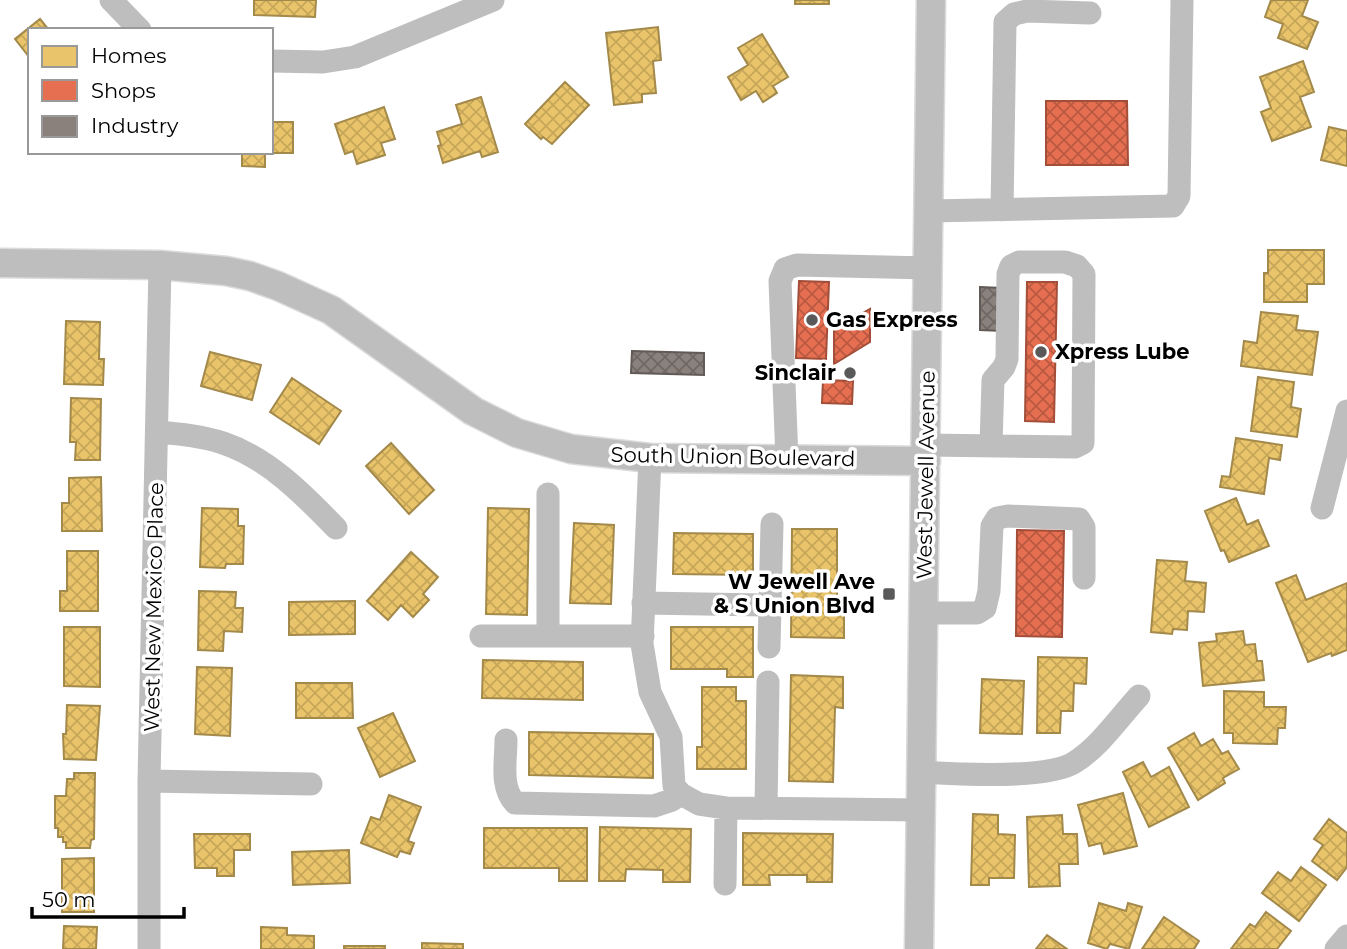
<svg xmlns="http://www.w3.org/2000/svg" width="1347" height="949" font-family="Montserrat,sans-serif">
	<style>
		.homes { fill: url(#homes-cross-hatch); stroke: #a3894a; stroke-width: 2 }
		.shops { fill: url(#shops-cross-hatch); stroke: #a24e39; stroke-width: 2 }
		.industry { fill: url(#industry-cross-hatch); stroke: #615a57; stroke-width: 2 }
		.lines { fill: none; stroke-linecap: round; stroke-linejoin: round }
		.major-casing { stroke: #dbdbdb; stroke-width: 31 }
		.minor { stroke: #bebebe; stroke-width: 23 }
		.major { stroke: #bebebe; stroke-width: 28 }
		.poi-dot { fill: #595959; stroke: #fff; stroke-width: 2.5 }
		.labels { text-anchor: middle; stroke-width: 7; stroke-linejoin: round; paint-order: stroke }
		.poi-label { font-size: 21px; font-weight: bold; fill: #000; stroke: #fff; text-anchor: start }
		.street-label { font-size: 21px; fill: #000; stroke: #fff }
	</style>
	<defs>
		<pattern id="homes-cross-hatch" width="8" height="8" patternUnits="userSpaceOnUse" patternTransform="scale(1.75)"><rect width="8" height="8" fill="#e9c46a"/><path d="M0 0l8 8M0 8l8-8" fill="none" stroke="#c6a75a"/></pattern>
		<pattern id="shops-cross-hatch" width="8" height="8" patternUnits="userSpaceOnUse" patternTransform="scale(1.75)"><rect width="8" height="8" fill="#e76f51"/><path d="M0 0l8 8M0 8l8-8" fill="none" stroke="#b95941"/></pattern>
		<pattern id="industry-cross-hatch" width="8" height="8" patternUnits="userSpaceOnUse" patternTransform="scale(1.75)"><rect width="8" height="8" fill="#8a817c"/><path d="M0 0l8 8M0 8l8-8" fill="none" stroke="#6e6763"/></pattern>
	</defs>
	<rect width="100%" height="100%" fill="#fff"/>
	<path class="homes" d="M254,0h62l-1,17 -61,-2z
		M795,0h34v4h-34z
		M1271,0h37l-6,16 16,6 -11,27 -29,-11 5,-14 -18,-7z
		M40,19l9,11h-19v28l-15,-19z
		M658,27l3,33 -8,1 3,32 -14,1v8l-28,3 -8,-72z
		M762,34l26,43 -15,9 4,7 -14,9 -7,-11 -15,9 -13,-23 20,-12 -10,-17z
		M1303,61l11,31 -14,5 11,30 -39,14 -11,-29 10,-4 -11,-31z
		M565,82l24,23 -37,39 -9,-7 -2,2 -16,-15z
		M481,97l17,55 -16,5 -2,-6 -37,12 -5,-17 3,-1 -4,-13 25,-8 -6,-19z
		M384,107l11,32 -14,4 4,12 -28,9 -4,-13 -8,3 -10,-30z
		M271,122h22v31h-28v14l-23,-1v-14h29z
		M1329,127l18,4v35l-26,-6z
		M1268,250h56v34h-17v18h-43v-29h4z
		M1261,312l37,4 -2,14 22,2 -6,43 -71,-9 3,-25 13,2z
		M66,321l34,1 -1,37h5l-1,26 -39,-1z
		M210,352l51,13 -9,35 -51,-14z
		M1258,377l36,5 -3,25 10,2 -4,28 -46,-6z
		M292,378l49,33 -22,33 -49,-32z
		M71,398l30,1 -1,61h-25l1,-18h-6z
		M1236,438l46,7 -2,15 -11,-2 -5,36 -44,-7 2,-11 8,1z
		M391,443l43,47 -25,24 -43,-48z
		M101,477l1,54h-40v-28h7v-25z
		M1236,498l11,27 11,-5 11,26 -40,16 -5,-12 -3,1 -16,-40z
		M202,508l36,1v17h6l-1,38h-17l-1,4 -25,-1z
		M488,508l41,1 -2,106 -41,-1z
		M574,523l40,2 -3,79 -41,-1z
		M792,529h45v80h7v29l-53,-1z
		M674,533l79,1v41l-80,-1z
		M67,551h31v60h-38v-20h7z
		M411,552l27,25 -15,17 6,6 -16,17 -12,-12 -13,15 -21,-19z
		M1157,560l30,2 -2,19 21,2 -2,29 -16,-1 -1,19 -14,-1 -1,5 -21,-2z
		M1296,575l10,25 41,-17v67l-15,6 -1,-3 -23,9 -32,-79z
		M199,591l37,1 -1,16h8l-1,24 -18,-1 -1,20 -25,-1z
		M355,601v33l-66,1v-33z
		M64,627h36v60l-36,-1z
		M671,627h82v50h-26v-8h-56z
		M1243,631l2,14 10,-1 2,17h5l2,19 -61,6 -4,-43 18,-2 -1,-7z
		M1038,657l49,1 -1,26 -12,-1 -1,28h-12l-1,22h-23z
		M483,660l100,2v38l-101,-2z
		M197,667l35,1 -2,68 -35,-2z
		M791,675l52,2v31l-8,-1 -2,75 -44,-1z
		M982,679l42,2 -2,53 -42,-1z
		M296,683h56l1,35h-57z
		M702,687h34v14h10v68h-49v-22h5z
		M1224,691l40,1v15h22l-1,21h-7l-1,16 -44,-1v-10h-9z
		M67,705l33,1 -4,54 -32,-1 -1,-25h3z
		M393,713l22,48 -35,16 -22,-49z
		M529,732l124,2v44l-124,-3z
		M1194,733l7,13 12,-7 9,15 6,-3 11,18 -16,9 2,5 -27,17 -30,-52z
		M1143,762l8,15 18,-10 20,40 -40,20 -26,-55z
		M74,773h21l-1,66 -3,1 -1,8h-24v-6h-3v-5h-5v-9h-3v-32h11l1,-17h7z
		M1123,793l14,53 -33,8 -3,-11 -12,3 -11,-41z
		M389,795l32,12 -13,34 6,2 -4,11 -10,-3 -3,6 -36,-14 10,-26 9,3z
		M973,814l25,1v19l17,1 -1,43h-25v7h-18z
		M1062,815l1,19h14l1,30h-19l1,22 -31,1 -2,-70z
		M1329,819l18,14v34l-10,13 -25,-19 11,-16 -9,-6z
		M600,827l91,2 -1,53h-27v-12l-37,-1 -1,12h-26z
		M484,828h103v53h-28v-13h-75z
		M743,833l90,1 -1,48h-25v-7h-38l1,10h-27z
		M194,834h56v16h-16v26h-17v-8h-22z
		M349,850l1,33 -57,2 -1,-33z
		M94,858v54h-32v-53z
		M1301,867l25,18 -27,36 -37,-28 16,-21 13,9z
		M1099,903l27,8 2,-8 14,4 -13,42 -19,-5 -3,5 -19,-6z
		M1266,912l25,19 -14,18h-46l19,-25 5,3z
		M1164,917l35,24 -5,8h-52z
		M64,926l33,1 -1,22h-33z
		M261,927l26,1v7l27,1v13h-53z
		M1047,935l20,14h-31z
		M422,943l41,1v5h-41z
		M344,946h41v3h-41z"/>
	<path class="shops" d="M1046,101h81l1,64h-82z
		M799,281l30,1 -3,77 -30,-1z
		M1027,282h30l-3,140 -29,-1z
		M870,309v33l-36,22v-35z
		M823,380l30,1 -1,23 -30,-1z
		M1017,530l47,1 -2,106 -46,-1z"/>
	<path class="industry" d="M980,287l22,1v43l-22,-1z
		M632,351l72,2v22l-73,-2z"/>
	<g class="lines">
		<g class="major-casing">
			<path id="major" d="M0,263l160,2 66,6 24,5 28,10 53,24 142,101 44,22 54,16 79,9 276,3
				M919,949l12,-949"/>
		</g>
		<path class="minor" d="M111,0l29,30
			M271,61l52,1 32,-5 138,-57
			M1002,210l3,-188 9,-8 13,-3 63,2
			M929,211l244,-5 6,-10 3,-196
			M158,432c22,2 44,4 65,11 45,15 81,52 113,85
			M926,445l149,2 8,-4 1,-169 -7,-8 -12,-4h-46l-8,4 -3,8 -1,85 -3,8 -11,13 -2,65
			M650,458l-8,186 8,48 21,45 3,49 7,8 18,10 27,4
			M787,460l-7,-179 5,-12 12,-4 132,3
			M1322,508l25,-97
			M643,603l127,2
			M924,613h53l8,-5 4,-17 3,-65 5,-8 11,-2 71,3 5,8v51
			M481,636h162
			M548,636v-142
			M769,647l3,-123
			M506,740c0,21 -6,47 9,63l139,3 18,-6 9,-6
			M921,772c35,2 127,8 154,-10 25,-16 44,-44 64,-66
			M149,781l162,3
			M766,808l2,-126
			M725,884l1,-76 195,2
			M149,949v-168l11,-516
			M1336,949l11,-13"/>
		<use href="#major" class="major"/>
	</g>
	<g class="poi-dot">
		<circle cx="812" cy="320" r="7"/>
		<circle cx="1041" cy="352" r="7"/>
		<circle cx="850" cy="373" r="7"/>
		<rect x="882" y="587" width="14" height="14" rx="3.5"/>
	</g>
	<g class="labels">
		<g class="poi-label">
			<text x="826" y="327">Gas Express</text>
			<text x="1055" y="359">Xpress Lube</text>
			<text x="836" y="380" text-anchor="end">Sinclair</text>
			<text x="875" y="589" text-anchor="end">W Jewell Ave<tspan x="875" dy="24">&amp; S Union Blvd</tspan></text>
		</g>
		<g class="street-label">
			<text transform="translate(733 457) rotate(1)" y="7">South Union Boulevard</text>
			<text transform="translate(926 475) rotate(-89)" y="7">West Jewell Avenue</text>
			<text transform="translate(154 607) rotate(-89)" y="7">West New Mexico Place</text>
		</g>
	</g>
	<rect x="28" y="28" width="245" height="126" fill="#ffffff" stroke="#999999" stroke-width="2"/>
	<rect x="42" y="46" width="35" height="21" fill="#e9c46a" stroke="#999999" stroke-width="2"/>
	<text x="91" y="63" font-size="21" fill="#000000">Homes</text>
	<rect x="42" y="80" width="35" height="21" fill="#e76f51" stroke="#999999" stroke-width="2"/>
	<text x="91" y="98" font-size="21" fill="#000000">Shops</text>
	<rect x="42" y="116" width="35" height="21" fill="#8a817c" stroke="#999999" stroke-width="2"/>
	<text x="91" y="133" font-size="21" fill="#000000">Industry</text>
	<path d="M32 907v10h152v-10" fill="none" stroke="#000000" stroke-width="3.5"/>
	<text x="42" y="907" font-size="21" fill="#000000" stroke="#ffffff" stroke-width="5" paint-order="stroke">50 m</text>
</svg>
